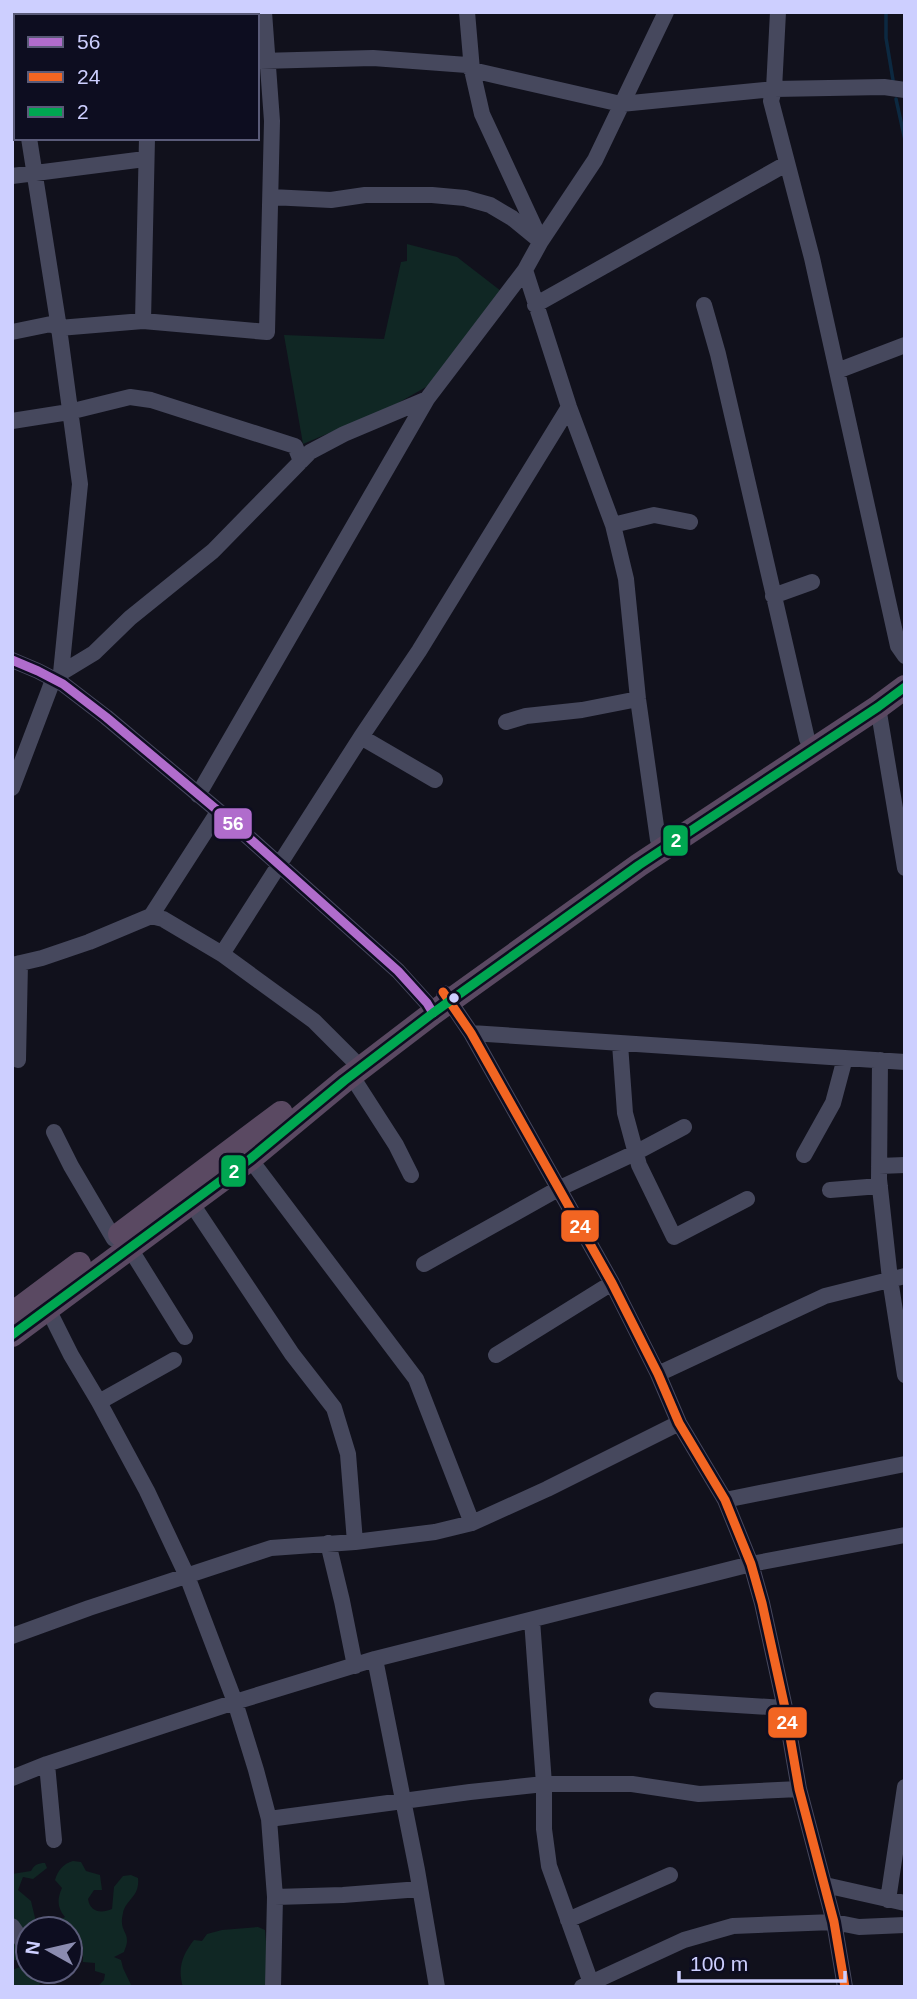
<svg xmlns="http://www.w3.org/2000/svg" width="917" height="1999" font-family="Helvetica,sans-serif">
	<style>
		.green { fill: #102724 }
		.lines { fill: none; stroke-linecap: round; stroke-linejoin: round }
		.stream { stroke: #0c2941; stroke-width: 3.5 }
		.minor { stroke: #46485d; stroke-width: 16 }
		.highway { stroke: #5a4962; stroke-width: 24 }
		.bus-1-casing { stroke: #0d0d20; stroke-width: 14 }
		.bus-2-casing { stroke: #0d0d20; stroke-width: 14 }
		.bus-3-casing { stroke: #0d0d20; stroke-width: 14 }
		.bus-1 { stroke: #b06ccc; stroke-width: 9 }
		.bus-2 { stroke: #f26522; stroke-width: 9 }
		.bus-3 { stroke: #00a651; stroke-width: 9 }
		.bus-dot { fill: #cdcfff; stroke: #0d0d20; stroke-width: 2.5 }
		.line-badge { stroke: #0d0d20; stroke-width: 2.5 }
		.badge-label { font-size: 19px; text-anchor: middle; font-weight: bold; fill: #fff }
	</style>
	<rect width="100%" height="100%" fill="#11111c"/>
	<path class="green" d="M407,244l50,13 44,34 -68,92 -42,24 -88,37 -19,-109 100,4 17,-77 6,-1z
		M73,1861l8,1 5,9 14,4 2,15h-8l-6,9c2,13 13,15 24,10l2,-22 9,-11 8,-1 7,3c2,19 -12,21 -15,35 -4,17 4,17 4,28 0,4 -2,7 -3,11l-10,5 7,3 2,8 9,19h-35l7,-7 1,-6 -10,-3v-8l-12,-1v-17l-7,2 -6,-1v-17h-42v42h19v6l-7,5 -1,5h-27v-17l8,-3 -3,-7h-5v-86l19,-3c3,-6 7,-8 14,-8l2,5 -14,11 -10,-2 -5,13 13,11 5,21 7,4 10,-2 12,-7c-8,-9 -8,-18 -3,-29l-7,-8c3,-10 8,-16 18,-19z
		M258,1927l7,3 5,57h-87c-6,-19 0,-33 11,-47l8,1 5,-7 15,-4z"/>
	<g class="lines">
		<path class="stream" d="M886,12v26l7,42
			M896,99l9,41"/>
		<path class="minor" d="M143,12v4
			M467,12l5,58 149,34 153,-15 110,-2 21,3
			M778,12l-4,77 -3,12 41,157 86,388 7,10
			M12,15l4,33
			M260,61l113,-3 94,7 5,5 10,44 59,127
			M12,176l133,-17
			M271,197l60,3 34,-5h67l33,3 25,7 22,13 27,22
			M525,270l44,137 44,118 13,54 12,120 20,141
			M535,305l251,-141
			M704,305l14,49 89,385
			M143,321l4,-183
			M12,332l39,-8 8,4 84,-7 124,11 5,-211 -8,-109
			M837,371l68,-26
			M12,421l57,-9 61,-15 21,3 144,46 6,15
			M613,525l41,-10 36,7
			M773,596l39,-14
			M12,660l26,11 25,13 43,33 123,103 169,151 29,32 6,10
			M61,673l33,-20 36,-35 83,-67 97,-99 34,-18 83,-35
			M878,707l27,161
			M506,722l20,-6 56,-6 56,-11
			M361,737l74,43
			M12,788l41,-108 8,-7 19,-189 -21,-156 -30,-190
			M198,795l229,-396 98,-129 16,-29 54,-81 71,-148
			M151,916l12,3 59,35 92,67 39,39
			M222,954l139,-217 58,-86 150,-244
			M12,965l30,-7 47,-16 62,-26 67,-104
			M444,993l27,40 141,250 46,91 21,49 46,77 26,64 11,39 23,105 14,81 35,133 11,65
			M471,1033l434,29
			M620,1044l5,69 14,52 35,72 73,-38
			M18,1060l2,-97
			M880,1060l-1,119 11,100 15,96
			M351,1075l45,70 15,30
			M54,1132l17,34 43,73
			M804,1155l29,-52 12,-45
			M250,1159l166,220 56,144
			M879,1166l26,-1
			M830,1190l50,-4
			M192,1204l100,150 42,54 14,46 7,88
			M129,1247l56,90
			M424,1264l134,-75 77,-36 49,-26
			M48,1309l23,46 28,47 48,89 40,85 48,126 21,68 13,49 6,78 -2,90
			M496,1355l116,-72
			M658,1374l167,-78 80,-20
			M99,1402l75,-42
			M725,1500l180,-36
			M328,1543l14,58 13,65
			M532,1620l12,164v45l5,37 42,117
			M12,1636l77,-28 182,-60 84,-6 80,-10 37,-9 75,-34 132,-66
			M375,1659l42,211 20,117
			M657,1700l128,8
			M47,1764l7,76
			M12,1778l35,-14 188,-62 140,-43 376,-95 154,-29
			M269,1819l201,-27 74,-8h88l67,10 100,-5
			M825,1885l80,18
			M275,1897l68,-2 77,-6
			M888,1900l17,-113
			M568,1920l102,-45
			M12,1926l13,19
			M582,1987l102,-47 49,-14 101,-4 25,5 46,-2"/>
		<path class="highway" d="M120,1234l161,-121
			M12,1314l67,-50
			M12,1335l238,-176 94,-78 89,-68 206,-148 239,-158 27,-20"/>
		<g class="bus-1-casing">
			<path id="bus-1" d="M12,660l26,11 25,13 43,33 123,103 169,151 29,32 6,10"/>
		</g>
		<g class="bus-2-casing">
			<path id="bus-2" d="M443,992l28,41 141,250 46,91 21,49 46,77 26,64 11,39 23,105 14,81 35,133 11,65"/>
		</g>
		<g class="bus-3-casing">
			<path id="bus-3" d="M12,1335l238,-176 94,-78 89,-68 206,-148 239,-158 27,-20"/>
		</g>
		<use href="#bus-1" class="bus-1"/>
		<use href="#bus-2" class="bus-2"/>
		<use href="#bus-3" class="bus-3"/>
	</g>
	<circle class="bus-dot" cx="454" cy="998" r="6"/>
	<g class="line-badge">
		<rect x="213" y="807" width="40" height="33" rx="7" fill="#b06ccc"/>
		<rect x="662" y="824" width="27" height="33" rx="7" fill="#00a651"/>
		<rect x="220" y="1154" width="27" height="34" rx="7" fill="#00a651"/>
		<rect x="560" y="1209" width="40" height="34" rx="7" fill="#f26522"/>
		<rect x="767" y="1706" width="41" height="33" rx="7" fill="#f26522"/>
	</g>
	<g class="badge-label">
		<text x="233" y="830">56</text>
		<text x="676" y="847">2</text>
		<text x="234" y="1178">2</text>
		<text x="580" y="1233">24</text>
		<text x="787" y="1729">24</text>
	</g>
	<rect width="917" height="1999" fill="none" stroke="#cdcfff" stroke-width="28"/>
	<rect x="14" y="14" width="245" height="126" fill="#0d0d20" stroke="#5a5b79" stroke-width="2"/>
	<rect x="28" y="37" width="35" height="10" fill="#b06ccc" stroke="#5a5b79" stroke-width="2"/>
	<text x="77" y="49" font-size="21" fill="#cdcfff">56</text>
	<rect x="28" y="72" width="35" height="10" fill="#f26522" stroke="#5a5b79" stroke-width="2"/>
	<text x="77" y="84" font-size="21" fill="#cdcfff">24</text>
	<rect x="28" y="107" width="35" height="10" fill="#00a651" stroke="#5a5b79" stroke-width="2"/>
	<text x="77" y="119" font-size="21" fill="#cdcfff">2</text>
	<g transform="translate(49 1950) rotate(278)"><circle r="33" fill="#0d0d20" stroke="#5a5b79" stroke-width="2"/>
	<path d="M0-5L12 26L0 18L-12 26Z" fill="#8b8cb0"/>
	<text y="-10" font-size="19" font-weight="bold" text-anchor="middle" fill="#cdcfff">N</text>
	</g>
	<path d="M679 1971v10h166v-10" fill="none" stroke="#cdcfff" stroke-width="3.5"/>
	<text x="690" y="1971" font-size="21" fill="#cdcfff" stroke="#0d0d20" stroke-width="5" paint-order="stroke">100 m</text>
</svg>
